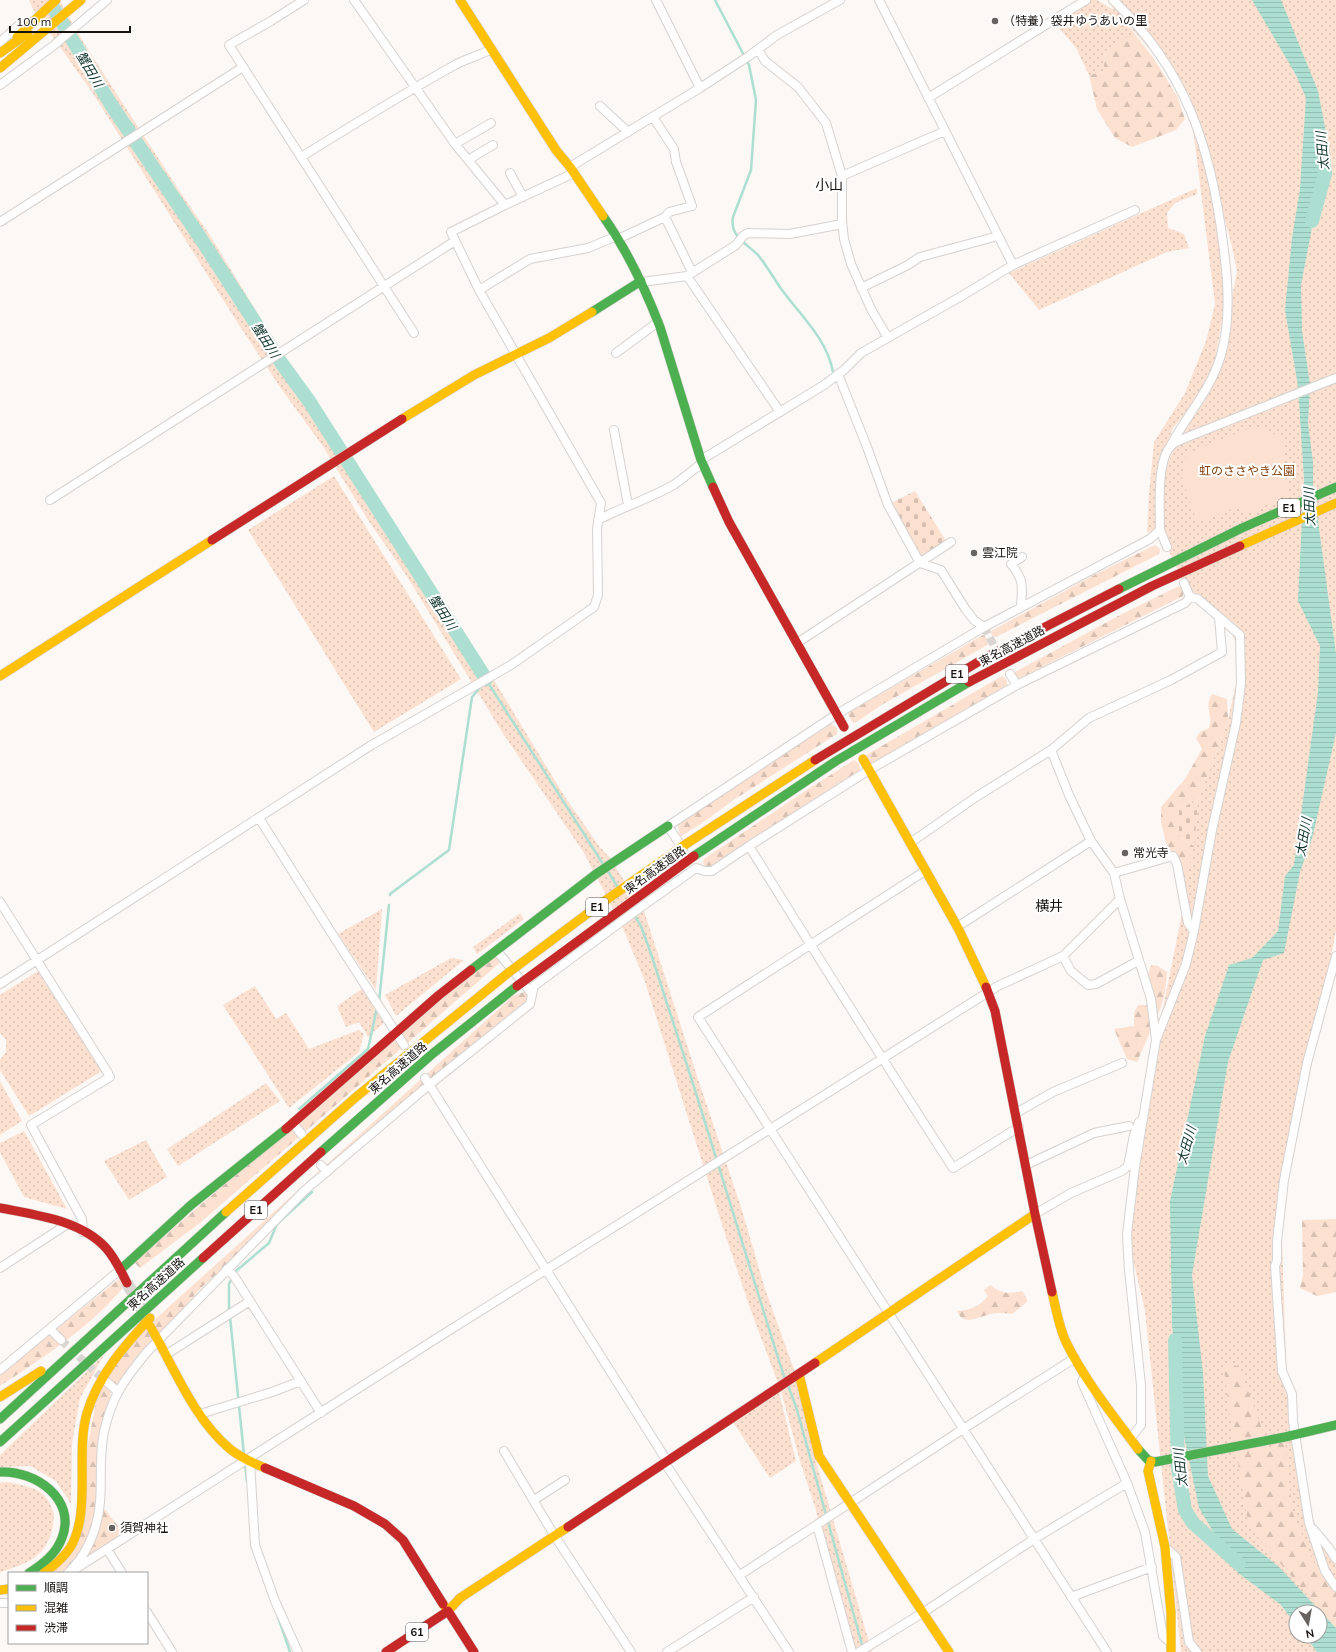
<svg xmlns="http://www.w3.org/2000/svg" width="1336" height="1652" font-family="Mulish,'Noto Sans JP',sans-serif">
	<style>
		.grass { fill: url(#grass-dots); fill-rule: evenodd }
		.forest { fill: url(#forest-firs) }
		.cemetery { fill: url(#cemetery-stones) }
		.green { fill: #fce1d1 }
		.water { fill: url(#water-rules) }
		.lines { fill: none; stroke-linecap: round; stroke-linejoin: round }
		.stream { stroke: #acdfd1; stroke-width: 2.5 }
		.river { stroke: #acdfd1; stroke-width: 14 }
		.street-tunnel { stroke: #d9d6d4; stroke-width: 8; stroke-dasharray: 8 4; stroke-linecap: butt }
		.secondary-tunnel { stroke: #d9d6d4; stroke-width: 12; stroke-dasharray: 12 6; stroke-linecap: butt }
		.street-casing { stroke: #d6d2d0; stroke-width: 10 }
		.fast-casing { stroke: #d6d2d0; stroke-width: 10 }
		.slow-casing { stroke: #d6d2d0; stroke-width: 10 }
		.jam-casing { stroke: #d6d2d0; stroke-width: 10 }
		.street { stroke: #fefefe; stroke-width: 8 }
		.fast { stroke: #4caf50; stroke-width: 9 }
		.slow { stroke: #ffc107; stroke-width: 9 }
		.jam { stroke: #c62828; stroke-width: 9 }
		.slow-bridge-casing { stroke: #d6d2d0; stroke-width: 10; stroke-linecap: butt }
		.jam-bridge-casing { stroke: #d6d2d0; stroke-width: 10; stroke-linecap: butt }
		.slow-bridge { stroke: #ffc107; stroke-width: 9 }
		.jam-bridge { stroke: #c62828; stroke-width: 9 }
		.poi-dot { fill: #666260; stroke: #fff; stroke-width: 1.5 }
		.labels { text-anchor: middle; stroke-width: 4; stroke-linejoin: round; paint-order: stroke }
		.shield { fill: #fff; stroke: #5c5958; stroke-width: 1 }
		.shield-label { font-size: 11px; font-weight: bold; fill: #161210 }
		.poi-label { font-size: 12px; fill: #161210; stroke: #fff; text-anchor: start }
		.park-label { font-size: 12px; fill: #82400b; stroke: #fff }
		.street-label { font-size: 12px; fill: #161210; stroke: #fff }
		.water-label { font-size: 13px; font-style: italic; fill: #0f332b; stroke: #fff }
		.quarter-label { font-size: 14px; fill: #161210; stroke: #fff }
	</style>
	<defs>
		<pattern id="grass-dots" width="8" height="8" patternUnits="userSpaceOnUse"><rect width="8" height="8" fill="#fce1d1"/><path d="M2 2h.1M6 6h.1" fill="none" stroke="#d7c0b2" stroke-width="1.8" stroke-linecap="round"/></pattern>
		<pattern id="forest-firs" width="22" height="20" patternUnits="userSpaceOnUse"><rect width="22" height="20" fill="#fce1d1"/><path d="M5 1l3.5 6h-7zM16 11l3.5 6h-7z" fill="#d7c0b2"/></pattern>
		<pattern id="cemetery-stones" width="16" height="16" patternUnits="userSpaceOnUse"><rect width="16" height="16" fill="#fce1d1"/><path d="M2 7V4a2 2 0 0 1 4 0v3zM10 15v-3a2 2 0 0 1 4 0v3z" fill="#d7c0b2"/></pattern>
		<pattern id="water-rules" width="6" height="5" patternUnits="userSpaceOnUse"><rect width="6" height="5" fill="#acdfd1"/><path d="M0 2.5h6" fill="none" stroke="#93beb2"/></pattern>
	</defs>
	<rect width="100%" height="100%" fill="#fbf8f6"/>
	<path class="grass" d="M29,0h30l28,48 95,147 27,39 82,134 195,299 77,127 36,52 10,11 35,54 53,165 44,131 24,82 31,86 19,83 57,194h-20l-37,-145 -15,-46 -19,-70 -30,-80 -26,-77 -81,-255 -22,-53 -38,-73 -82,-121 -94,-154 -40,-58 -46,-75 -40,-55 -43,-65 -145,-230 -61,-86z
		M1091,0h6l17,10 -7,-10h229v931l-55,279 6,181 5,3 16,118 28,46v94h-155l-36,-341 -18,-77 24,-167 33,-163 3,-30 11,-73 30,-81 14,-64 -15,-32 -37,-27 -29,-63 -2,-52 40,-86 -26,32 -17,45 -1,31 5,24 -13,5 2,-39 5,-52 31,-49 21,-52 9,-37 -22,-176 19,51 15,112 -12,69 9,-20 13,-69 -6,-29 -42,-148 -65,-74 13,17 -15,2 -16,12 -3,21 -14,3 -13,-27 -21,-25zM1296,1612h24v24h-24z
		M1197,188v6l-22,9 -8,10 1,15 16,6 5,14 -22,4 -128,58 -30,-37z
		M334,476l127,203 -87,53 -126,-202z
		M382,909l-6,81 -38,-56z
		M520,913l4,6 -47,35 -4,-7z
		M451,958l13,2 -68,56 -11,-21z
		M38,971l64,100 -73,45 -29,-46v-10l6,-8v-12l-6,-7v-38z
		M255,986l21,33 10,-6 23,36 50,-19 5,4 -5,18 -70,56 -66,-103z
		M362,989l22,34 -16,14 -9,-15 -13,5 -9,-21z
		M0,1081l22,40 -22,14z
		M266,1083l14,18 -102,65 -11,-17z
		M24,1131l43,78 -43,-12 -24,-45v-9z
		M146,1140l21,37 -38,23 -25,-39z
		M104,1355l-24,43 -8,46 -1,60 -15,-23 -26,-15 -30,1v-12z
		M779,1392l17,69 -26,17 -37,-56z
		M6,1482c10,2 29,5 36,11 4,3 10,14 11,18 2,4 0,9 0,13 -4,31 -25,40 -53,48v-89z"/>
	<path class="forest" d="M1137,37l17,22 23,37 8,23 -9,11 -44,17 -17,-9 -18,-29 -8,-34 14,-3 3,-21 16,-13z
		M1155,545l5,4 -1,5 -163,83 -4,-1 -1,-5 105,-57z
		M1179,586l4,4v6l-163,82 -4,-1 -1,-5 105,-57z
		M983,635l5,4 1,5 -109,62 -25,17 -3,-1 -4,-8 1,-2z
		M1002,676l5,4v6l-109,62 -24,16h-3l-4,-8 1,-2z
		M1212,694l15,5 1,21 -30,81 -19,7v28l15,10 -11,50 -3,-31 -14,-22 -5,-21v-15l24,-28 17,-30 -6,-11 4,-6 9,-4c5,-14 -6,-19 3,-34z
		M831,724l6,4v6l-105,67 -24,18 -28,18 -2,-13 17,-12 36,-22 45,-31z
		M854,760l5,4 1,6 -105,67 -43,31 -6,-1 -3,-4 1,-4 95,-64z
		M497,951l5,10 -301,261 -61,46 -6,-6z
		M1152,965l6,1 9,6 -2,21 -4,14 -24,55 -10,-3 -13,-30 20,-3v-13l4,-8h10c-1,-10 -3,-32 4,-40z
		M524,992l4,3 2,9 -193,160 -135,123 -43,48 -8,-12 362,-327z
		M1336,1219v73l-19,4 -17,-8 3,-13 -1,-55z
		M119,1279l8,4c-35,43 -81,73 -127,103v-12z
		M990,1285c12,9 18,9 32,6l5,8v3l-15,12c-8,-1 -17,-2 -25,1 -11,3 -24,11 -30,-4 14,-1 22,-4 31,-15l-4,-6z
		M146,1322l13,18 -24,19 -24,33 -8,50 -3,61 21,27 -8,15 -41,28h-20l21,-27 10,-76 16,-83z
		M1231,1363l9,5 29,80 16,-11 7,74 22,51 22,26v40l-87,-101 -18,-104 -7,-54z"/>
	<path class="cemetery" d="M915,491l31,50 -26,15 -29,-53z
		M1198,801l-4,45 -15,-10v-28z"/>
	<path class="green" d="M1255,426l27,11 6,57 -42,21 -3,-4 -7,-4 -31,13 -8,2 -15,-43 4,-25z"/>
	<path class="water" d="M1252,0h29l37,91 12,62 -13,49 -16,83 1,46 8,53 -2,40 5,38v22l23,170v79l-24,106 -12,33 -16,81 -21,7 -35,102 -36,213 11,98 5,103 24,53 47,38 57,61v24h-19l-12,-16h15v-24h-24v13l-15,-20 -43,-32 -39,-65 -17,-82 -10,-102 -2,-123 35,-165 24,-71 23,-7 26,-27 7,-55 9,-11 24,-173 2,-46 -22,-45 6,-122 -6,-93 -13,-76 7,-72 8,-49 6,-91 -10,-23z"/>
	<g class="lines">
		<path class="stream" d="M715,0l34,65 7,35 -5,70 -18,47c-1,6 -1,11 3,17 5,8 15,14 22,21 9,11 16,24 24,35 19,26 45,49 51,82
			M487,681l116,183
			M607,870l10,16
			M390,895v-1l59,-44 23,-153 10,-12
			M634,915l7,11 10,28 44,136 84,271 6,18
			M379,1002l10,-97
			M299,1109l69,-60 9,-41
			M229,1312v-28l7,-13 33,-28 8,-19 35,-32
			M230,1317l14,138
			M788,1385l9,25 66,238
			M245,1464l2,17
			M278,1617l12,35"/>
		<path class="river" d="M54,9l56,94 91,136 81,125 27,37 177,278
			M1312,221l13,-47 -2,-19
			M1175,1340l3,128 7,42 8,13 46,41"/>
		<path class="street-tunnel" d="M984,627l15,28
			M61,1340l43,40"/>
		<path class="secondary-tunnel" d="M127,1283l20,36"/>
		<g class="street-casing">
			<path id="street" d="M304,0l-33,21 -42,24 185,288
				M354,0l101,144 50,61
				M656,0l44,88
				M879,0l134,265
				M1113,0c72,68 98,147 110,243 5,37 8,76 -2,112 -9,33 -34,60 -50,90
				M0,42l18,-16
				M758,49l7,12 33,26 28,36 16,53v45l2,18 7,25 20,45 17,29
				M0,85l53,-39 54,-46
				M928,98l158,-98
				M600,106l28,26
				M653,117l21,32 2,13 16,44 -23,6 -4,5 27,55
				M455,144l36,-21
				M301,157c50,-31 100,-62 152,-91 12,-7 26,-10 38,-17
				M468,160l25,-15
				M570,167l130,-79 49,-32 28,-21 63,-35
				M510,173l13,24
				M842,176l103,-45
				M0,222l243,-155
				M618,239l47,-22
				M687,276l93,136
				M642,282l45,-6 49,-31 7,-9 5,-3 42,1 52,-10
				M861,288l47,-23 12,-8 78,-21
				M479,290l51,-31 58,-11 29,-12
				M616,353l42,-31
				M838,374l29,73 21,58 32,58 21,7 25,40 8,10 10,7
				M614,430l14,75
				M701,460l123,-75 20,-15 17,-17 99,-56 53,-32 122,-55
				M50,500l405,-259
				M598,520c24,-13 54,-22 77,-36 9,-6 18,-14 27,-21
				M1160,530l7,17
				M1021,607c1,-20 4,-26 -10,-43l11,-7
				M797,643l154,-101
				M1010,674l7,11
				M1051,750l38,-32 82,-38 51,-28 -3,-35
				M259,818l75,119 70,108
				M910,843l66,-46 75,-47 18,45 22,46 23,32 6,26 31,100 5,41
				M749,846c67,108 135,216 204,322l66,-41
				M683,849l-15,-23 169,-112 147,-87 166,-88 10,-9c0,-19 -4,-72 12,-85 3,-3 9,-5 13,-7l151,-60
				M925,871l-227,146 409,635
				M1114,873l59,-17 4,8 11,59 6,8
				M0,902l108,171
				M957,927l134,-86
				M497,951l35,43
				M1063,956l8,15 17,14 8,-1 42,-23
				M1336,956l-29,107 -23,117 -7,61v20l-2,5 7,105 10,23 1,27 16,102 16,48 11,16
				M0,984l370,-238 141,-81 83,-58 4,-12 -1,-66 4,-26 -122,-213 -28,-58 54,-27 69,-32
				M425,1078l242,383
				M1016,1113l37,-21 69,-29
				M293,1123l9,12
				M321,1165l6,7
				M1026,1165l68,-32 35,-7
				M1035,1214l36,-21 51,-22 6,-5 6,-31 5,-13
				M83,1232l-1,-13 -51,-94 79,-48
				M0,1268l66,-43
				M227,1269l7,7 87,137
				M50,1329l11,11
				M167,1354l83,-53
				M0,1370l120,-100
				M1085,1375l-3,7 45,101 18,49 18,104 8,7
				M108,1383l9,8
				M200,1414l72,-22 29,-11
				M1130,1439l11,-14v-40l-12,-115 -2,-36 8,-67 21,-127 30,-76 8,-33 18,-101 24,-107 5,-40 -1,-48 -42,-36 -8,-2 -6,-14
				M504,1451l50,84 77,117
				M250,1462l5,83 20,56 23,51
				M665,1463l124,189
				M534,1500l31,-20
				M817,1525l35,127
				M1313,1529l16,19 7,11
				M1165,1547l11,10 13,85 8,10
				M107,1549l15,24
				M77,1568l357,-228 564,-354 65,-30 57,-57
				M68,1573c19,-18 30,-44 32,-71 2,-23 -1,-47 4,-70 8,-36 20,-52 43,-80l157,-161 125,-106 101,-81 4,-18 103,-76 59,-42 9,3h7l37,-25 120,-76 148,-85 168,-82 5,-6
				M740,1575l223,-146 112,-71
				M1071,1597l81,-30
				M0,1603h9
				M147,1612l25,40
				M667,1652l87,-55
				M859,1652l65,-40 110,-73 93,-56"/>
		</g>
		<g class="fast-casing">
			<path id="fast" d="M603,216c24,34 42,72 57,111l41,133 12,27
				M592,312l49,-31
				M1119,589l123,-61 94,-41
				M694,856l142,-95 133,-79
				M471,970l125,-96 72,-48
				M321,1152l110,-97 86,-69
				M120,1270l71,-65 95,-76
				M0,1419l226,-207
				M0,1442l203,-184
				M1138,1449l10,11 7,2 130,-25 51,-12
				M0,1472c35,-2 77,27 62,66 -6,16 -19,26 -33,35"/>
		</g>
		<g class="slow-casing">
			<path id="slow" d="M460,0l96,150 14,17 33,49
				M17,37l39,-37
				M0,53l28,-20
				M0,68l81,-68
				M402,419l72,-44 75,-37 43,-26
				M1240,546l96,-43
				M0,676l212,-136
				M863,759l95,169 28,59
				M686,844l129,-84
				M226,1212l130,-115 152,-124
				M1052,1292c4,17 7,35 14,50 19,39 47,73 72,107
				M150,1326c24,41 43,92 80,123 11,9 23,14 35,19
				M815,1363l220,-149
				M799,1374l20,82 130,196
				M0,1397l41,-26
				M1151,1461l-3,10 17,76 6,66v39
				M44,1573c10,-7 19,-15 26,-25 22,-36 5,-94 17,-135 11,-37 37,-67 63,-95
				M0,1590l9,-1
				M443,1604l5,7 12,-13 108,-71"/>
		</g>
		<g class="jam-casing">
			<path id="jam" d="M713,487l16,35 115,205
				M212,540l190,-121
				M969,682l183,-96 88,-40
				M815,760l168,-101 136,-70
				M986,987l9,24 40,203 17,78
				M286,1129l153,-134 32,-25
				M0,1208c35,7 81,12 106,40 9,10 15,23 21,35
				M203,1258l118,-106
				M265,1468l89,38 31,18 18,16 40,64
				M568,1527l247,-164
				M386,1652l62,-41 26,41"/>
		</g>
		<use href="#street" class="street"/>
		<use href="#fast" class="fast"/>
		<use href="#slow" class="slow"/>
		<use href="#jam" class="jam"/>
		<g class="slow-bridge-casing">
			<path id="slow-bridge" d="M508,973l91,-68 87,-61"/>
		</g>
		<g class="jam-bridge-casing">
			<path id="jam-bridge" d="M517,986l177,-130"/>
		</g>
		<use href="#slow-bridge" class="slow-bridge"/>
		<use href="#jam-bridge" class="jam-bridge"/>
	</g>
	<g class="poi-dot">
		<circle cx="995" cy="21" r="4"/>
		<circle cx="974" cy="553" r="4"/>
		<circle cx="1125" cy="853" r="4"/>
		<circle cx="112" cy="1528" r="4"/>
	</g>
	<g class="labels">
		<g class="shield">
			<rect x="1278" y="499" width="22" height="18" rx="3"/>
			<rect x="946" y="665" width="22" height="18" rx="3"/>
			<rect x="586" y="898" width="22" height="18" rx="3"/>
			<rect x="245" y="1201" width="22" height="18" rx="3"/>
			<rect x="406" y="1623" width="22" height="18" rx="3"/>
		</g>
		<g class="shield-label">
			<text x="1289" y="512">E1</text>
			<text x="957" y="678">E1</text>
			<text x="597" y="911">E1</text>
			<text x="256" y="1214">E1</text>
			<text x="417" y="1636">61</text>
		</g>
		<g class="poi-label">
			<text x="1003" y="25">（特養）袋井ゆうあいの里</text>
			<text x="982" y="557">雲江院</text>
			<text x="1133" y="857">常光寺</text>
			<text x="120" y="1532">須賀神社</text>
		</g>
		<g class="park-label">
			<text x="1247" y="475">虹のささやき公園</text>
		</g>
		<g class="street-label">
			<text transform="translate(1012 646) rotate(-28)" y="4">東名高速道路</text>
			<text transform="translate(655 870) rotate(-36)" y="4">東名高速道路</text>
			<text transform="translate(398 1068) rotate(-41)" y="4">東名高速道路</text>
			<text transform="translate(156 1284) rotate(-42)" y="4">東名高速道路</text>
		</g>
		<g class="water-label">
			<text transform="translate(90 69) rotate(59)" y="5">蟹田川</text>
			<text transform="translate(1322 151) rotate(-95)" y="5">太田川</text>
			<text transform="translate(266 340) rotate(57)" y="5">蟹田川</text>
			<text transform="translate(1309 507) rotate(-92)" y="5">太田川</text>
			<text transform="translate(443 612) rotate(57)" y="5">蟹田川</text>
			<text transform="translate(1303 837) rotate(-80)" y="5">太田川</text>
			<text transform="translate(1186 1145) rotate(-74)" y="5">太田川</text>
			<text transform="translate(1180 1468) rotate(-96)" y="5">太田川</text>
		</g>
		<g class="quarter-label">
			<text x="829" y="190">小山</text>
			<text x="1049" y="911">横井</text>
		</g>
	</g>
	<rect x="8" y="1572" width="140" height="72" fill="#ffffff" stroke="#a2a09f"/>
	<rect x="16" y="1585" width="20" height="6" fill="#4caf50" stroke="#a2a09f"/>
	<text x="44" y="1592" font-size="12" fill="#161210">順調</text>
	<rect x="16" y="1605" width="20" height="6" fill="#ffc107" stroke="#a2a09f"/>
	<text x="44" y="1612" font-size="12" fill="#161210">混雑</text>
	<rect x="16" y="1625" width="20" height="6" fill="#c62828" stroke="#a2a09f"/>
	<text x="44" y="1632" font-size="12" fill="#161210">渋滞</text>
	<g transform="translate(1308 1624) rotate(169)"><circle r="19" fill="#ffffff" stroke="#a2a09f"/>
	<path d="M0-3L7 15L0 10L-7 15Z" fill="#666260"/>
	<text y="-6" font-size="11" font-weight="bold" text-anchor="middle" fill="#161210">N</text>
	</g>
	<path d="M10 26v6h120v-6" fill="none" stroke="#161210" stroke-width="2"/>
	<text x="16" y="26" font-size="12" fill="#161210" stroke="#ffffff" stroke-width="3" paint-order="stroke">100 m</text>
</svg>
